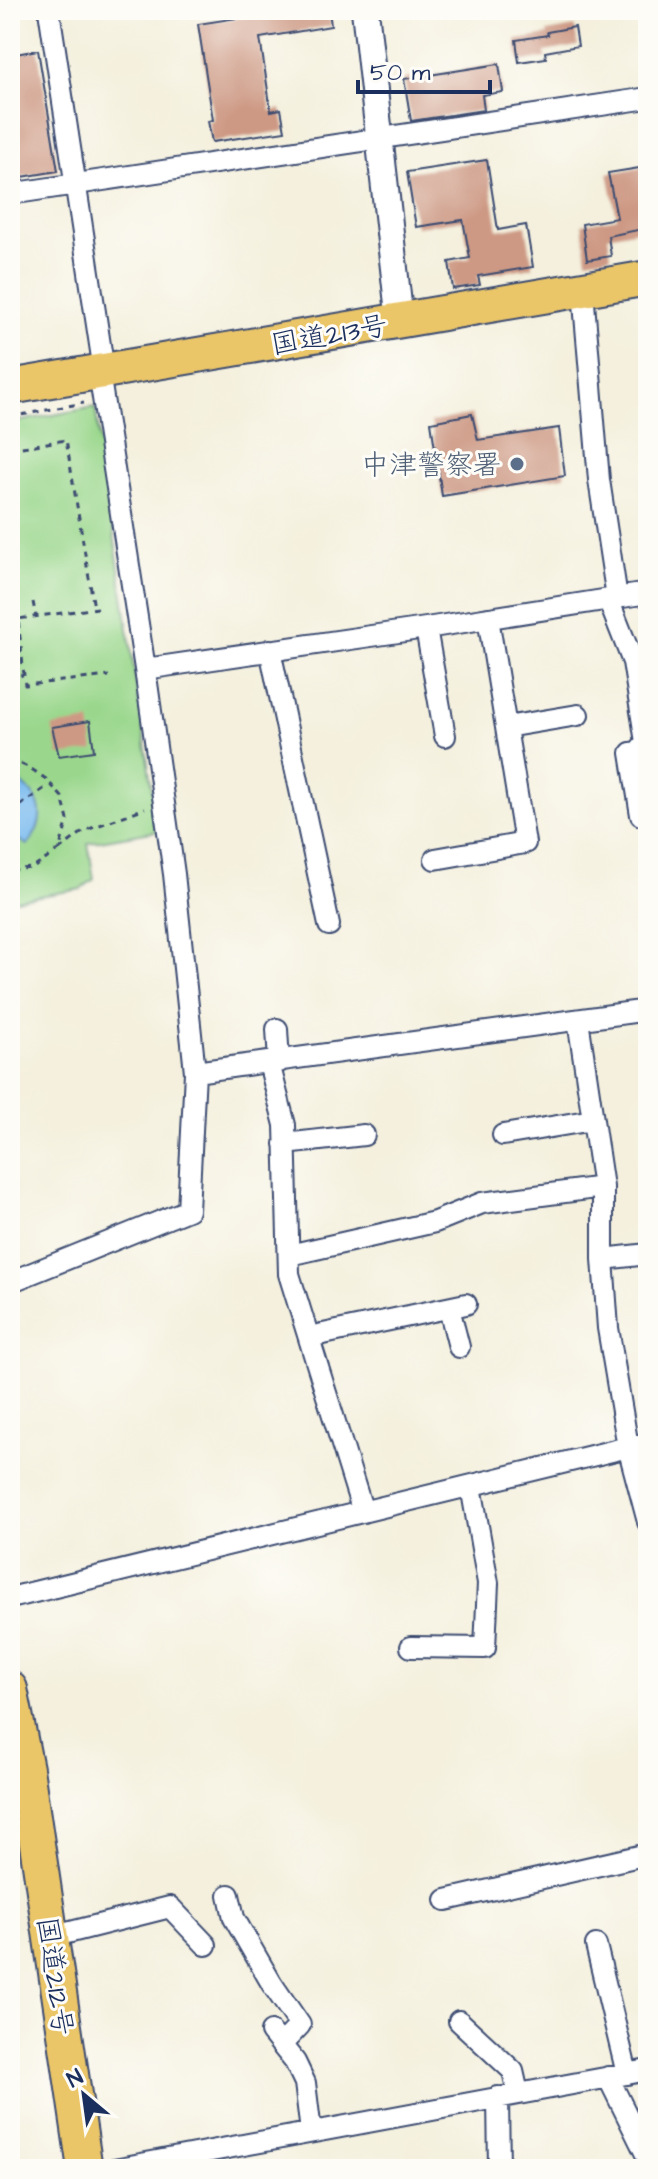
<svg xmlns="http://www.w3.org/2000/svg" width="658" height="2179" font-family="'Architects Daughter','Klee One',sans-serif">
	<style>
		.green { fill: #9ad78c; stroke: #5a8375; stroke-width: 2 }
		.water { fill: #7abbef; stroke: #4a75a6; stroke-width: 2 }
		.building { fill: #cd9984 }
		.lines { fill: none; stroke-linecap: round; stroke-linejoin: round }
		.minor-casing { stroke: #3c4c71; stroke-width: 24 }
		.tertiary-casing { stroke: #3c4c71; stroke-width: 30 }
		.trunk-casing { stroke: #3c4c71; stroke-width: 38 }
		.path { stroke: #3c4c71; stroke-width: 3; stroke-dasharray: 6 6; stroke-linecap: butt }
		.minor { stroke: #fff; stroke-width: 20 }
		.tertiary { stroke: #fff; stroke-width: 26 }
		.trunk { stroke: #ebc669; stroke-width: 34 }
		.service-dot { fill: #5c6f8a; stroke: #fdfcf7; stroke-width: 3 }
		.labels { text-anchor: middle; stroke-width: 6; stroke-linejoin: round; paint-order: stroke }
		.street-label { font-size: 28px; fill: #1b2f5e; stroke: #fdfcf7 }
		.service-label { font-size: 28px; fill: #4e5e75; stroke: #fdfcf7; text-anchor: end }
	</style>
	<rect width="100%" height="100%" fill="#fdfcf7"/>
	<filter id="ink" filterUnits="userSpaceOnUse"><feTurbulence type="fractalNoise" baseFrequency=".0125" numOctaves="2"/><feDisplacementMap in="SourceGraphic" scale="16" xChannelSelector="R" yChannelSelector="G"/><feConvolveMatrix kernelMatrix="1 2 1 2 8 2 1 2 1" color-interpolation-filters="sRGB"/></filter>
	<filter id="wash" filterUnits="userSpaceOnUse"><feTurbulence type="fractalNoise" baseFrequency=".006" numOctaves="4" result="noise"/><feDisplacementMap in="SourceGraphic" scale="32" xChannelSelector="R" yChannelSelector="G"/><feGaussianBlur stdDeviation="1.8" result="paint"/><feColorMatrix in="noise" values="0 0 0 0 0 0 0 0 0 0 0 0 0 0 0 0 0 1.4 0 .05"/><feComposite in="paint" operator="in"/></filter>
	<g filter="url(#wash)">
		<rect width="100%" height="100%" fill="#f4f0dd"/>
		<path class="green" d="M95,407l63,424 -70,12 6,36 -13,10 -71,12v-478z"/>
		<path class="water" d="M10,774c29,20 42,41 17,71l-17,-11z"/>
		<g id="blocks">
			<path class="building" d="M308,10h21l2,16 -71,12 11,73 10,-2 4,22 -73,11 -4,-21 5,-1 -15,-96 58,-9 1,3z
				M575,27l3,19 -33,6 1,6 -27,4 -3,-22 32,-5 -1,-3z
				M38,50l20,121 -48,8v-124z
				M499,64l4,28 -21,3 2,15 -73,11 -7,-42z
				M487,160l11,70 28,-5 7,42 -55,9 2,9 -27,4 -4,-27 21,-4 -7,-38 -47,7 -9,-55z
				M646,167l2,14v47l-40,8 3,20 -24,4 -5,-36 35,-6 -9,-45z
				M472,414l6,26 81,-12 6,48 -123,20 -11,-74z
				M90,721l4,30 -35,5 -7,-29z"/>
		</g>
	</g>
	<g filter="url(#ink)">
		<use href="#blocks" fill-opacity="0" stroke="#3c4c71" stroke-width="2"/>
		<g class="lines">
			<g class="minor-casing">
				<path id="minor" d="M49,10l55,361
					M10,194l638,-96
					M583,291l16,189 18,118
					M608,599l25,63 13,80 -8,10 -7,1 10,62
					M426,628l19,108
					M270,650l59,275
					M145,669l281,-41 222,-35
					M506,727l72,-12
					M435,859l90,-16 -37,-225
					M578,1020l25,167v72l5,69 20,119 20,75
					M277,1029l2,33
					M269,1063l16,62 4,149 74,238
					M195,1072l453,-62
					M503,1135l90,-15
					M285,1144l79,-9
					M289,1255l146,-33 47,-19 121,-16
					M603,1259l45,-5
					M10,1282l178,-72 7,-138 -21,-198 -29,-205 -46,-297
					M449,1308l10,39
					M309,1337l157,-33
					M10,1598l618,-151 20,-2
					M411,1647l74,1 3,-65 -17,-97
					M229,1895l5,23 38,66 28,41 -19,20
					M446,1900l202,-46
					M51,1937l119,-30 36,38
					M596,1945l31,129
					M459,2021l54,50 5,22
					M271,2032l24,30 10,21 6,49
					M608,2077l40,81
					M498,2097l1,72
					M114,2169l534,-99"/>
			</g>
			<g class="tertiary-casing">
				<path id="tertiary" d="M365,10l35,312"/>
			</g>
			<g class="trunk-casing">
				<path id="trunk" d="M10,387l638,-109
					M10,1689l16,80 59,400"/>
			</g>
			<path class="path" d="M10,417l74,-14
				M10,449l56,-9 28,168
				M33,602l3,15
				M98,608l-80,11 7,66 84,-9
				M10,645l10,-2
				M10,682l14,-8
				M10,759l20,9 16,11 16,18 6,23 -9,30 -26,18 -23,2
				M10,813l39,-28
				M59,850l25,-19 61,-23"/>
			<use href="#minor" class="minor"/>
			<use href="#tertiary" class="tertiary"/>
			<use href="#trunk" class="trunk"/>
		</g>
	</g>
	<circle class="service-dot" cx="517" cy="464" r="8"/>
	<g class="labels">
		<g class="street-label">
			<text transform="translate(329 334) rotate(-10)" y="10">国道213号</text>
			<text transform="translate(56 1976) rotate(82)" y="10">国道212号</text>
		</g>
		<g class="service-label">
			<text x="501" y="474">中津警察署</text>
		</g>
	</g>
	<rect width="658" height="2179" fill="none" stroke="#fdfcf7" stroke-width="40"/>
	<g transform="translate(84 2095) rotate(331)" stroke="#fdfcf7" stroke-width="6" paint-order="stroke">
	<path d="M0-6L14 30L0 20L-14 30Z" fill="#1b2f5e"/>
	<text y="-12" font-size="22" font-weight="bold" text-anchor="middle" fill="#1b2f5e">N</text>
	</g>
	<path d="M358 80v12h132v-12" fill="none" stroke="#1b2f5e" stroke-width="4"/>
	<text x="370" y="80" font-size="24" fill="#1b2f5e" stroke="#fdfcf7" stroke-width="6" paint-order="stroke">50 m</text>
</svg>
